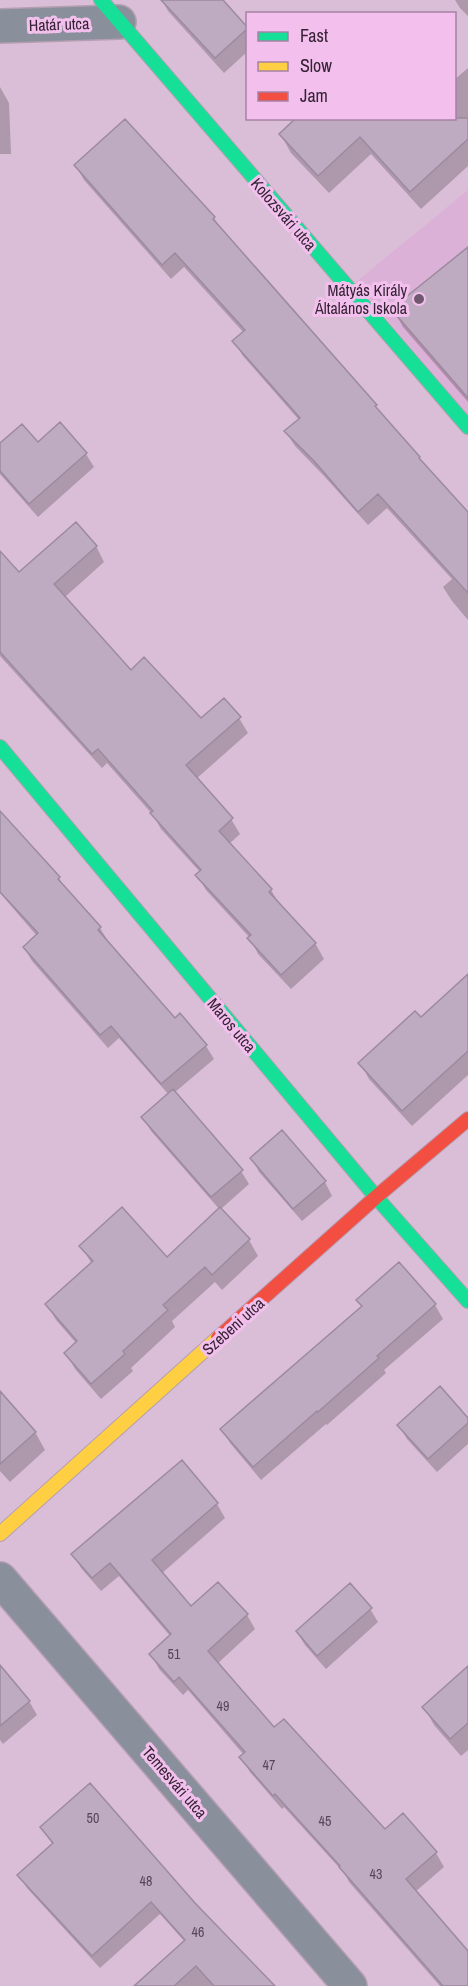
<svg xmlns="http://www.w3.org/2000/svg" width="468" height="1986" font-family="'Archivo Narrow',sans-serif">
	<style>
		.built { fill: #dcb1d8 }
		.shadow { fill: #0003 }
		.building { fill: #beabc2; stroke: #9c8a9f; stroke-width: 1.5 }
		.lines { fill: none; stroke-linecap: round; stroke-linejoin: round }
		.street-casing { stroke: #b49eb2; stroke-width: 36 }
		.fast-casing { stroke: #b49eb2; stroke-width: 16 }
		.slow-casing { stroke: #b49eb2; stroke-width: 16 }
		.jam-casing { stroke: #b49eb2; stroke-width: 16 }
		.street { stroke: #8a8f9c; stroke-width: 33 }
		.fast { stroke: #16e098; stroke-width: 14 }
		.slow { stroke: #ffcf43; stroke-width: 14 }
		.jam { stroke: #f24e42; stroke-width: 14 }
		.poi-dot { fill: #6f596e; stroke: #f3c0ee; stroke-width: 2 }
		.labels { text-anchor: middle; stroke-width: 6; stroke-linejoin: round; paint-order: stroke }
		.number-label { font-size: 14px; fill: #584558 }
		.street-label { font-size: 16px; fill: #362335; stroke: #f3c0ee }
		.poi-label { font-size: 16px; fill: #362335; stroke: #f3c0ee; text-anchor: end }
	</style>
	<rect width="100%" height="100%" fill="#dabed7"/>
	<path class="built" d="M468,190v225l-112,-133z"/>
	<path class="shadow" d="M162,0h60l26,29v22l-24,22 -56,-62z
		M455,0h13v16l-8,-8z
		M468,68v98l-47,43 -50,-55 -42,39 -38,-40 -10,-18 173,-17v-38z
		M0,87l9,16 2,51h-11z
		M76,166l138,52 8,13 153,175 6,10 87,100v104l-16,-19 -9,-14 9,-8 -65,-71 -19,17 -43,-48 -30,-31 -9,-14 13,-12 -56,-64 -9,-15 10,-8 -60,-66 -13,12 -87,-99z
		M468,264v138l-65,-75 -10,-18z
		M38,444l48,10 8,13 -56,50 -38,-43v-29z
		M96,546l8,16 -39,35 66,75 70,48 38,-2 9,15 -52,46 35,40 9,15 -11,10 42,46 9,15 35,38 9,16 -33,30 -33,-35 -8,-16 -44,-48 -9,-15 3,-3 -39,-43 -8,-14 -46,-52 -5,5 -102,-112v-83l19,1z
		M0,812l59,66 7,12 34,38 8,13 67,79 31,26 8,13 -40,34 67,78 8,13 -28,25 28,31 9,16 -36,34 -7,-8 -43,39 3,6 -44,41 2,3 -32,28 -26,-30 -9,-16 10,-10 -20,-23 -9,-16 45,-40 -11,-18 85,13 54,-49 -69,-79 -8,-14 26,-22 -50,-57 -11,10 -76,-87 -8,-14 13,-11 -37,-43z
		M468,976v99l-56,51 -43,-47 -9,-16 60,-44z
		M252,1158l73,24 7,14 -30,25 -43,-49z
		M399,1264l36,41 8,14 -59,51 2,3 -59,52 -1,-1 -65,56 -31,-37 -8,-13 140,-122 -4,-8z
		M0,1393l35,39 10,18 -35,32 -10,-11z
		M468,1420v24l-31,28 -30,-33 -8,-14z
		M217,1504l8,14 -64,56 29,34 57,7 8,14 -38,35 57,65 110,102 19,-16 33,38 8,14 -29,25 51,59 2,-2v37h-28l-91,-104 -4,-8 -61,-67 -2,2 -32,-37 -9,-15 3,-2 -56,-65 -5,5 -24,-26 -8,-15 20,-17 -52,-61 -18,15 -20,-23 -8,-14z
		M370,1609l8,13 -52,47 -21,-24 -8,-13z
		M0,1668l29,33 8,14 -34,29 -3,-4z
		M468,1668v82l-7,6 -27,-31 -10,-18z
		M42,1828l152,76 79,82h-136l48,-44 -25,-28 -60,54 -73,-80 -8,-13 34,-30z"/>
	<path class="building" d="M161,0h62l25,28 -33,30z
		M296,118h172v21l-58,53 -50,-55 -42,39 -39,-42z
		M125,119l90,98 -2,2 164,186 -2,1 45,51 -1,1 49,54v81l-90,-99 -20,18 -43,-50 -31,-31 16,-13 -68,-77 13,-11 -70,-77 -13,12 -88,-100z
		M468,247v151l-77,-89z
		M60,422l27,31 -58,51 -29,-33v-28l22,-19 16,18z
		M76,522l21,24 -43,38 77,86 13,-13 57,61 23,-20 17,19 -55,48 47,53 -14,13 53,58 -3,3 47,51 -35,32 -34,-37 4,-3 -56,-60 6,-5 -51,-57 3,-2 -55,-62 -6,5 -92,-102v-101l19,21z
		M0,811l60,66 -2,2 43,48 -3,3 77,88 5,-5 27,32 -46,39 -50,-58 -11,9 -77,-88 15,-14 -38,-41z
		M468,974v77l-66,60 -44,-48 57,-52 6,6z
		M173,1089l70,81 -32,27 -70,-80z
		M282,1130l44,51 -33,28 -43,-51z
		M122,1207l45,50 53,-50 30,32 -38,36 -7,-8 -42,38 5,5 -45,41 2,3 -34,30 -27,-31 13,-12 -32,-37 48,-43 -14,-15z
		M399,1262l37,42 -59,52 2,2 -61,54 -1,-1 -64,56 -33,-38 142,-123 -6,-6z
		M440,1386l28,32v5l-40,36 -31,-34z
		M0,1391l36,41 -36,32z
		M182,1460l36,43 -66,57 39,46 27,-24 30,32 -40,37 66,76 10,-8 101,110 18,-16 34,39 -31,27 62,72v35h-25l-104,-119 1,-1 -65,-72 -2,2 -34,-39 6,-5 -66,-75 -5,5 -25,-28 22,-20 -61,-71 -18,15 -21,-24z
		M350,1583l22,25 -55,48 -21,-25z
		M0,1665l30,36 -30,25z
		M468,1666v57l-18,16 -28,-32z
		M90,1783l105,120 80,83h-61l-18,-20 -22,20h-40l51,-46 -34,-38 -59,54 -53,-57 -22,-24 36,-32 -13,-16z"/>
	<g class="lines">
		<g class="street-casing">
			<path id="street" d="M0,26l119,-4
				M0,1579l350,407"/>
		</g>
		<g class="fast-casing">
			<path id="fast" d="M101,0l367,427
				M0,747l376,450 92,104"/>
		</g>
		<g class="slow-casing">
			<path id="slow" d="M0,1534l218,-196"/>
		</g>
		<g class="jam-casing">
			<path id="jam" d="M218,1338l158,-141 92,-78"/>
		</g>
		<use href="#street" class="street"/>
		<use href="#fast" class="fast"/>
		<use href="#slow" class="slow"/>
		<use href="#jam" class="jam"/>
	</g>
	<circle class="poi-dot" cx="419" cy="299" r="6"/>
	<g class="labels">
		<g class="number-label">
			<text x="174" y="1659">51</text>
			<text x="223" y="1711">49</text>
			<text x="269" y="1770">47</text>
			<text x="93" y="1823">50</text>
			<text x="325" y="1826">45</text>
			<text x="376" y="1879">43</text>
			<text x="146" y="1886">48</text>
			<text x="198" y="1937">46</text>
		</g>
		<g class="street-label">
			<text transform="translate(59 24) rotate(-2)" y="6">Határ utca</text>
			<text transform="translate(284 214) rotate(49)" y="6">Kolozsvári utca</text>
			<text transform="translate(232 1025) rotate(50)" y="6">Maros utca</text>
			<text transform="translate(233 1326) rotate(-42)" y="6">Szebeni utca</text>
			<text transform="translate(175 1782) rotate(49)" y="6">Temesvári utca</text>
		</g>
		<g class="poi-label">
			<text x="407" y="296">Mátyás Király<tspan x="407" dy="18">Általános Iskola</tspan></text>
		</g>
	</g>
	<rect x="246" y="12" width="210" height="108" fill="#f3c0ee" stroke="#a781a4" stroke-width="1.5"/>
	<rect x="258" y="32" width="30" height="9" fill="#16e098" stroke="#a781a4" stroke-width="1.5"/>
	<text x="300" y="42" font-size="18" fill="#362335">Fast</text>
	<rect x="258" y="62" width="30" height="9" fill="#ffcf43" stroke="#a781a4" stroke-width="1.5"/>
	<text x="300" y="72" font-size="18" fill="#362335">Slow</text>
	<rect x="258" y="92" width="30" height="9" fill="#f24e42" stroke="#a781a4" stroke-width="1.5"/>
	<text x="300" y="102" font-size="18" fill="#362335">Jam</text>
</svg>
